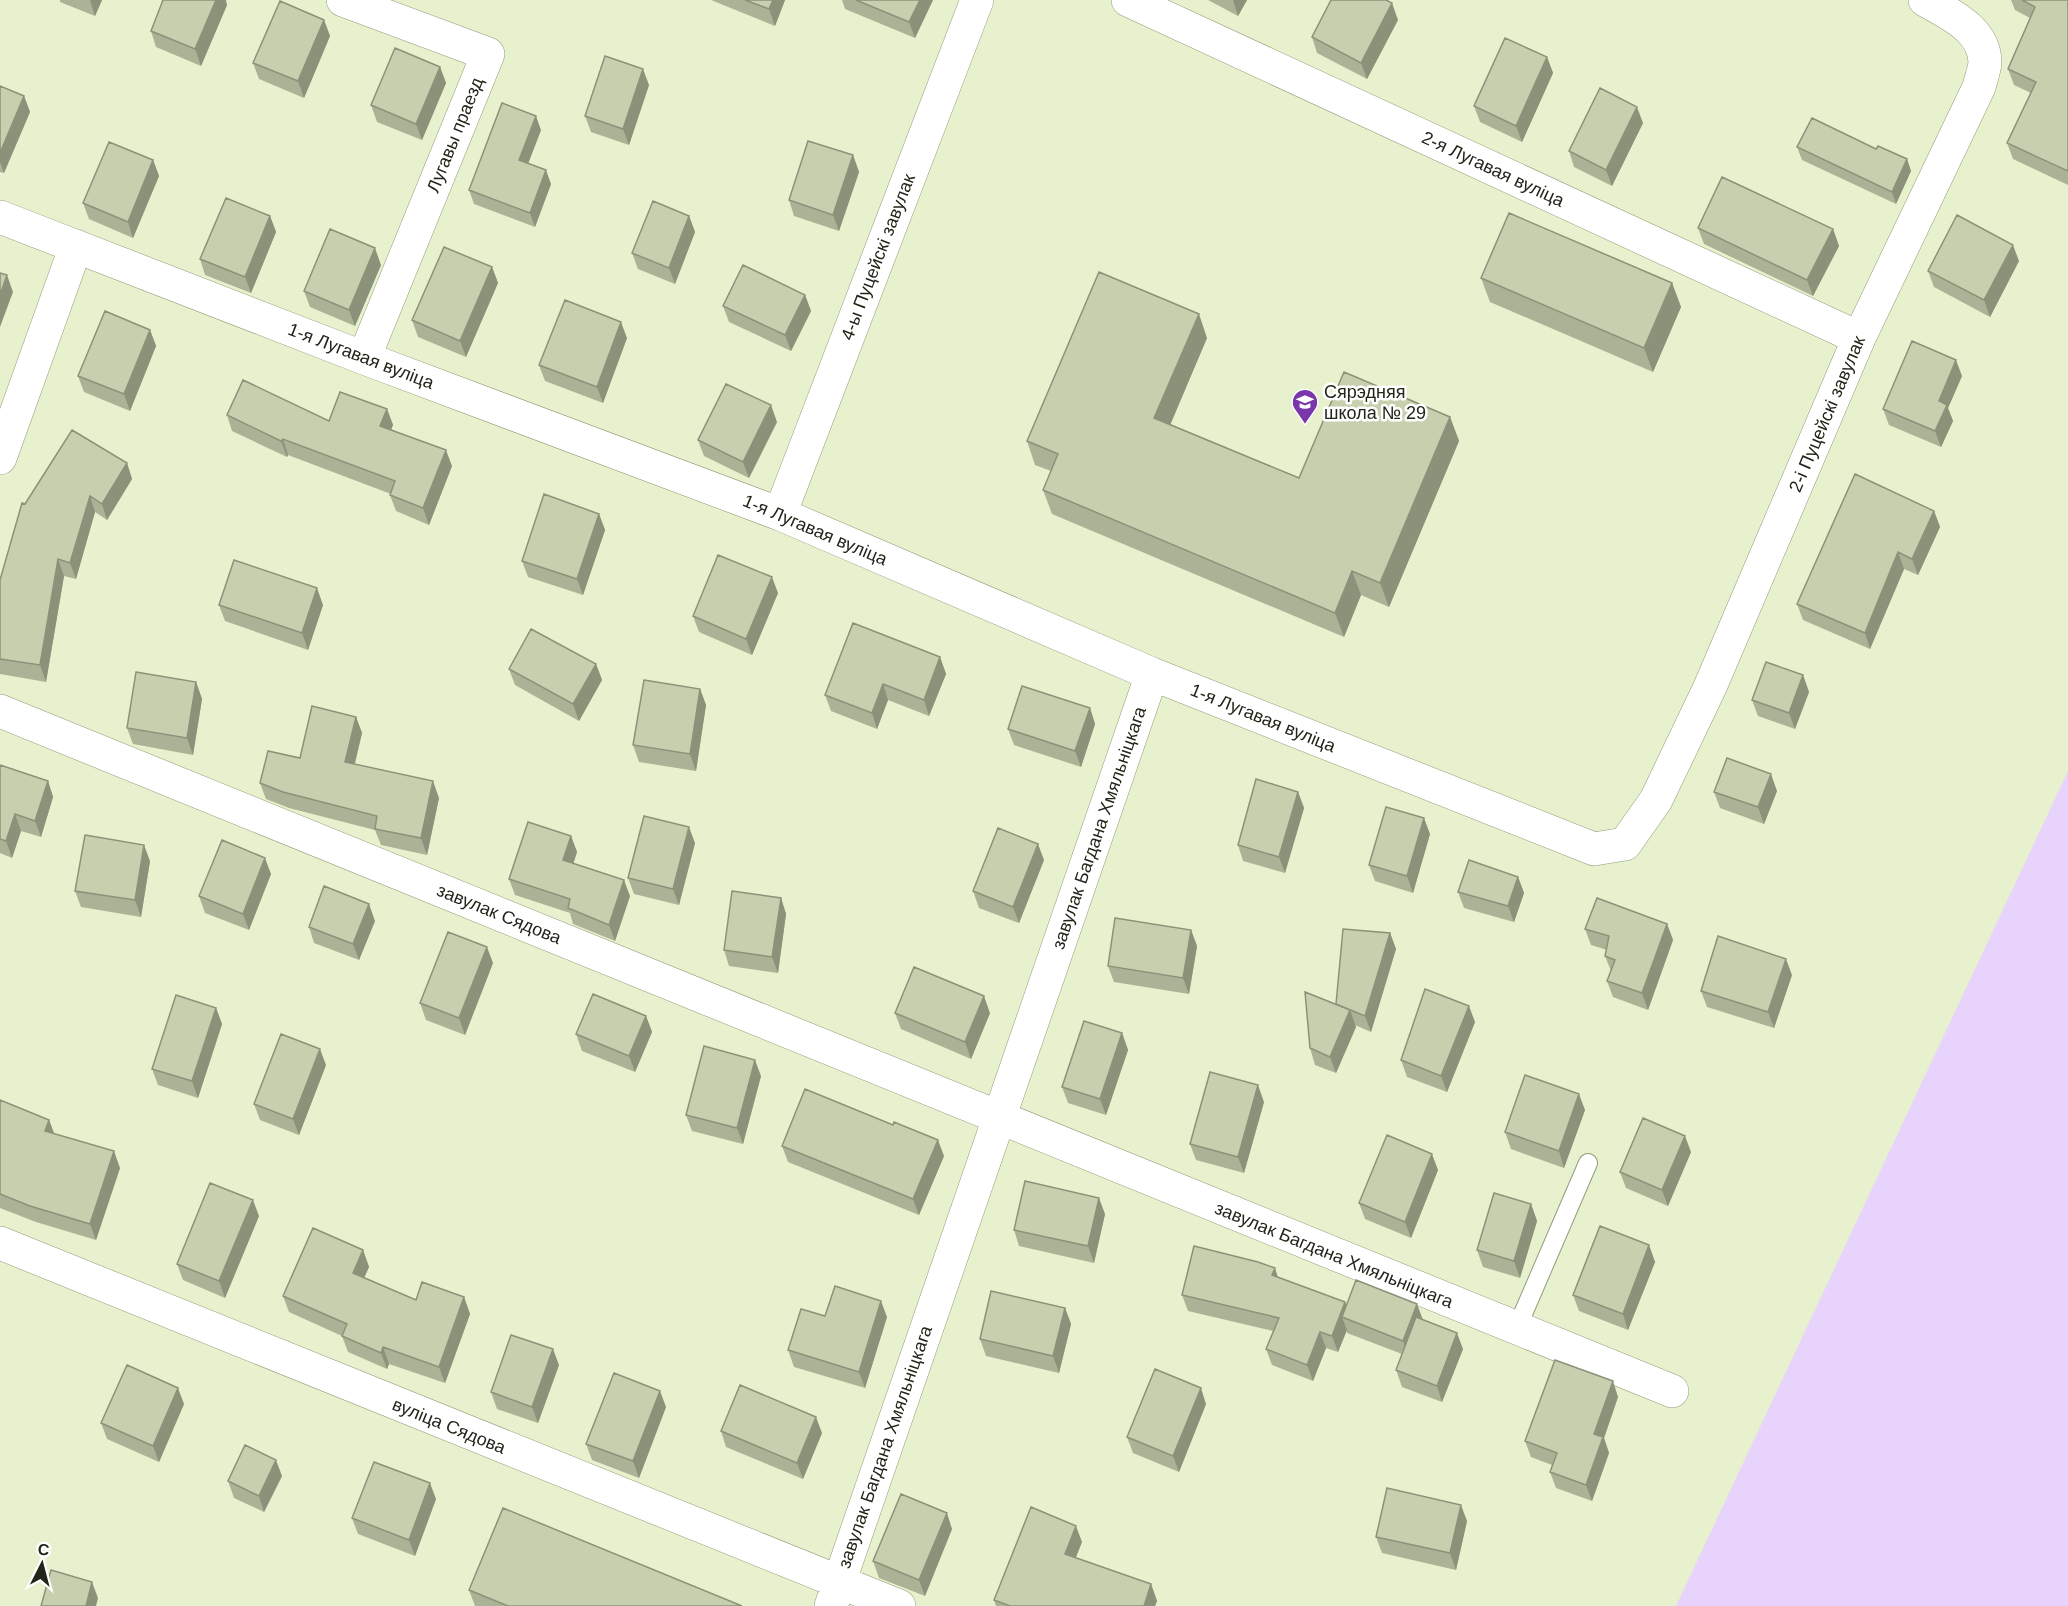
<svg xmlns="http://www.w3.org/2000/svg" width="2068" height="1606" font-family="Helvetica,sans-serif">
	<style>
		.green { fill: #e7d3fb }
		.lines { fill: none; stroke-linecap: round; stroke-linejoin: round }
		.service-casing { stroke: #939c7b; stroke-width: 20 }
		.minor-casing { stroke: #939c7b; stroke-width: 34 }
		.service { stroke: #fff; stroke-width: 18 }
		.minor { stroke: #fff; stroke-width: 33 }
		.wall { fill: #abb396 }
		.shaded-wall { fill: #8b927a }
		.building { fill: #c7d0ae; stroke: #8b927a; stroke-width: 1.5 }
		.labels { text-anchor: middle; stroke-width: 5; stroke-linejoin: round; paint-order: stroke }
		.street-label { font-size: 18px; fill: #222619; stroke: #fff }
		.poi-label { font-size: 18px; fill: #222619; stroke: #fff; text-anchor: start }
	</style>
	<rect width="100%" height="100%" fill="#e7f1cd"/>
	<path class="green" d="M2068,771v835h-392z"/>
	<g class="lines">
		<g class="service-casing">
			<path id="service" d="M1516,1330l72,-167"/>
		</g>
		<g class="minor-casing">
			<path id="minor" d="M343,0l145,54 -124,304
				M1128,0l731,338
				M0,217l364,141 416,156 372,160 442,175 31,-5 31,-44 54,-113 149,-349 120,-251c2,-8 5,-16 6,-24 0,-34 -36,-49 -60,-63
				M0,458l76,-212
				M780,514l197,-514
				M0,711l1672,680
				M0,1243l899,363
				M831,1606l321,-932"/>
		</g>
		<use href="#service" class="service"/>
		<use href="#minor" class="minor"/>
	</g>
	<path class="wall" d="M60,0h42l-7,16 -35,-14z
		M711,0h74l-10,26z
		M842,0h91l-18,38 -70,-29z
		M1208,0h39l-9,16z
		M2011,0h57v185l-55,-26 -6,-16 24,-50 -17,-8 -6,-16 22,-51 -15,-8z
		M227,5l-26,61 -45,-19 -5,-16z
		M324,20l6,16 -26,62 -45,-19 -6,-16z
		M1398,20l-31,59 -50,-26 -5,-16z
		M1547,57l6,16 -31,69 -42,-20 -6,-16z
		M440,67l6,16 -24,57 -45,-18 -6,-17z
		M649,85l-20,60 -38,-13 -6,-16z
		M0,86l24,10 6,16 -26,61 -4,-1z
		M1643,123l-31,63 -38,-19 -5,-16z
		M541,130l-13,34 23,20 -16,43 -61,-23 -5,-14z
		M1797,147l79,2 31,10 4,12 -15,33 -94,-44z
		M853,155l6,17 -20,59 -45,-15 -5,-16z
		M153,160l6,16 -26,62 -44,-19 -6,-16z
		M270,216l6,16 -25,61 -46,-18 -5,-16z
		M689,216l6,16 -20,52 -37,-15 -6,-16z
		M1698,228l135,1 6,17 -26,50 -109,-52z
		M2019,261l-29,56 -56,-30 -6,-16z
		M381,265l-26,61 -45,-19 -6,-16z
		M492,267l6,16 -32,74 -48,-20 -6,-17z
		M1481,278l191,5 9,24 -28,65 -163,-70z
		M805,295l6,16 -20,40 -62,-29 -6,-16z
		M150,330l6,16 -26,65 -46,-19 -6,-16z
		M627,338l-24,65 -58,-22 -6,-16z
		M1207,338l-37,86 129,54 151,-61 9,24 -70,166 -28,-12 -17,42 -292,-123 -9,-24 8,-19 -16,-6 -8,-24z
		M1962,376l-14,32 5,13 -12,26 -52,-22 -6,-16z
		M387,409l6,16 -2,4 61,37 -23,59 -33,-14 -6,-16 1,-1 -103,-39 -1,2 -55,-26 -5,-16 102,6z
		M777,422l-28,56 -45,-22 -6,-16z
		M127,463l5,16 -25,41 -12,-8 -19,67 -12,-3 -18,106 -46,-8v-94l25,-76z
		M1934,511l6,16 -22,48 -14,-6 -34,80 -67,-29 -6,-16z
		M599,514l6,16 -22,65 -55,-18 -6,-16z
		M778,593l-26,62 -53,-23 -6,-16z
		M219,605h104l-15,45 -83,-29z
		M940,657l6,17 -17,42 -41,-16 -11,29 -46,-18 -6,-16z
		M596,664l6,16 -23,41 -64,-36 -6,-16z
		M1803,675l6,17 -14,37 -37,-13 -6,-16z
		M196,682l6,17 -9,56 -60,-11 -6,-16z
		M700,689l6,16 -10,66 -57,-9 -6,-17z
		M1090,708l5,16 -14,43 -67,-22 -6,-16z
		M356,717l6,16 -7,31 84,34 -12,57 -46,-10 -6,-15 -86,-22 -23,-9 -6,-16 40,-25z
		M0,765l48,16 5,16 -12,40 -20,-6 -9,27 -12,-5z
		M1777,791l-13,33 -44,-16 -6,-16z
		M1298,792l6,16 -19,65 -42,-12 -5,-16z
		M1430,834l-17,59 -38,-12 -6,-16z
		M571,836l6,16 -4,12 57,32 -15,45 -42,-17 -3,-11 -55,-18 -6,-16z
		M695,843l-16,62 -45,-11 -6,-16z
		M1044,860l-25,63 -40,-15 -6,-17z
		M150,861l-9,56 -60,-10 -6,-16z
		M271,874l-22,56 -44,-17 -6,-17z
		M1518,877l6,16 -10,29 -50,-14 -6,-16z
		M781,898l5,16 -8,59 -49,-7 -5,-16z
		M375,921l-16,39 -45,-17 -5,-16z
		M1667,924l6,16 -25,70 -35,-13 -6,-16 4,-10 -6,-15 2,-6 -16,-5 -6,-16z
		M1191,930l6,16 -8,48 -75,-12 -6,-16z
		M1390,933l6,16 -25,83 -16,-7 1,2 -20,46 -21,-8 -5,-17 26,-43z
		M493,963l-28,72 -39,-15 -6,-17z
		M1792,975l-18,53 -67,-21 -6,-16z
		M216,1008l6,16 -24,74 -40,-13 -6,-16z
		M895,1013h95l-19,46 -70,-30z
		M646,1016l6,16 -17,40 -53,-21 -6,-17z
		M1475,1022l-28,70 -40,-15 -6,-17z
		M1122,1033l6,17 -22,65 -38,-12 -6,-16z
		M326,1065l-27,70 -39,-15 -6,-16z
		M761,1076l-18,68 -51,-13 -6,-16z
		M0,1100l49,20 5,13 66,35 -24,72 -60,-18 -36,-14z
		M1264,1102l-20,71 -48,-13 -6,-16z
		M1585,1110l-21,58 -53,-19 -6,-17z
		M782,1146l162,10 -25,59 -131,-53z
		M1691,1152l-23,54 -42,-18 -6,-16z
		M1438,1170l-27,68 -46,-19 -6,-16z
		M1531,1204l6,17 -17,57 -37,-11 -6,-17z
		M1105,1214l-11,49 -75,-17 -5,-16z
		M259,1216l-34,82 -42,-18 -6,-16z
		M1649,1245l6,17 -27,68 -49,-19 -6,-16z
		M363,1250l6,17 -5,11 52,22 48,-3 6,17 -25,69 -56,-19 -2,5 -39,-17 -6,-16 -53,-24 -6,-16z
		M1278,1277l67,25 1,3 76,15 41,29 -21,53 -40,-15 -6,-17 6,-16 -55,-21v-3l-9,22 -12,-4 -13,33 -41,-16 -6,-16 7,-18 -85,-20 -6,-16z
		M1065,1308l6,16 -12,49 -73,-17 -6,-17z
		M825,1316l62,1 -22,71 -71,-21 -6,-17z
		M559,1365l-21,58 -41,-14 -6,-17z
		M1618,1397l-14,41 5,15 -17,48 -36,-13 -6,-16 2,-7 -21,-8 -6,-16z
		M184,1404l-25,58 -52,-23 -6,-16z
		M1206,1404l-27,68 -46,-19 -6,-16z
		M666,1407l-27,71 -47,-18 -6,-16z
		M721,1431l101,2 -19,46 -77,-32z
		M282,1476l-18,36 -30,-14 -6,-17z
		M436,1499l-21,57 -57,-22 -6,-16z
		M1467,1521l-11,49 -74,-17 -6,-16z
		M952,1529l-27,67 -46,-18 -6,-17z
		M1082,1542l-7,16 76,26 6,17 -2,5h-159l-2,-6z
		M469,1590l273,16h-267z"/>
	<path class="shaded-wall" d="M90,0h12l-7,16z
		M216,0h10l1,5 -26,61 -6,-17z
		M773,0h12l-10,26 -6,-17z
		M920,0h13l-18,38 -6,-16z
		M1233,0h14l-9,16z
		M1392,3l6,17 -31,59 -6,-16z
		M324,20l6,16 -26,62 -6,-17z
		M1547,57l6,16 -31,69 -6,-16z
		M440,67l6,16 -24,57 -6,-16z
		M643,69l6,16 -20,60 -6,-16z
		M24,96l6,16 -26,61 -4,-11v-9z
		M1637,107l6,16 -31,63 -6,-16z
		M536,116l5,14 -17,44 -5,-14z
		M853,155l6,17 -20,59 -6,-16z
		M1907,159l4,12 -15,33 -4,-12z
		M153,160l6,16 -26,62 -5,-16z
		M546,170l5,14 -16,43 -5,-14z
		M270,216l6,16 -25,61 -6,-16z
		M689,216l6,16 -20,52 -6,-16z
		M1833,229l6,17 -26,50 -6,-16z
		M2013,245l6,16 -29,56 -6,-17z
		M375,248l6,17 -26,61 -6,-16z
		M492,267l6,16 -32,74 -6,-16z
		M7,275l6,17 -13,35v-32z
		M1672,283l9,24 -28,65 -9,-24z
		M805,295l6,16 -20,40 -6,-16z
		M1199,314l8,24 -44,104 -9,-24z
		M621,322l6,16 -24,65 -6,-16z
		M150,330l6,16 -26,65 -6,-17z
		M1956,360l6,16 -14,32 5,13 -12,26 -6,-16 4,-30z
		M771,405l6,17 -28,56 -6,-16z
		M387,409l6,16 -7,17 -6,-16z
		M1450,417l9,24 -70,166 -9,-24z
		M283,439l5,16 -1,2 -6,-16z
		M446,450l6,16 -23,59 -6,-17z
		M127,463l5,16 -25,41 -5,-16z
		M90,496l5,16 -19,67 -6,-16z
		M1934,511l6,16 -22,48 -6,-16z
		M599,514l6,16 -22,65 -6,-16z
		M1898,552l6,17 -34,80 -5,-16z
		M58,559l6,17 -18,106 -6,-17z
		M1352,571l9,24 -17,42 -9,-24z
		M772,577l6,16 -26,62 -6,-16z
		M317,588l6,17 -15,45 -6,-17z
		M940,657l6,17 -17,42 -5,-16z
		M596,664l6,16 -23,41 -6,-17z
		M1803,675l6,17 -14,37 -6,-16z
		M196,682l6,17 -9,56 -6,-17z
		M883,684l5,16 -11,29 -5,-16z
		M700,689l6,16 -10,66 -6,-17z
		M1090,708l5,16 -14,43 -6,-16z
		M356,717l6,16 -11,45 -6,-16z
		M1771,774l6,17 -13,33 -6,-17z
		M48,781l5,16 -12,40 -6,-16z
		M433,781l6,17 -12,57 -6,-17z
		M1298,792l6,16 -19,65 -6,-16z
		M15,814l6,17 -9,27 -6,-17z
		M1424,818l6,16 -17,59 -6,-17z
		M689,827l6,16 -16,62 -6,-16z
		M571,836l6,16 -8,25 -6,-17z
		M1038,844l6,16 -25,63 -6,-16z
		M144,845l6,16 -9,56 -6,-17z
		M265,858l6,16 -22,56 -6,-16z
		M1518,877l6,16 -10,29 -6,-16z
		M624,880l6,16 -15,45 -6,-16z
		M781,898l5,16 -8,59 -6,-16z
		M369,904l6,17 -16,39 -6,-16z
		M1667,924l6,16 -25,70 -6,-17z
		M1191,930l6,16 -8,48 -6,-16z
		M1390,933l6,16 -25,83 -6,-16z
		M487,947l6,16 -28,72 -6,-17z
		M1786,959l6,16 -18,53 -6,-16z
		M984,996l6,17 -19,46 -6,-17z
		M1469,1006l6,16 -28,70 -6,-16z
		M216,1008l6,16 -24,74 -6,-17z
		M1350,1010l6,17 -20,46 -6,-16z
		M646,1016l6,16 -17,40 -6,-16z
		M1122,1033l6,17 -22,65 -6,-16z
		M320,1049l6,16 -27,70 -6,-16z
		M755,1060l6,16 -18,68 -6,-16z
		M1258,1085l6,17 -20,71 -6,-16z
		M1579,1094l6,16 -21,58 -5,-17z
		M49,1120l6,16 -10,-5z
		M1685,1136l6,16 -23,54 -6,-16z
		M938,1140l6,16 -25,59 -6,-16z
		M114,1151l6,17 -24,72 -6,-16z
		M1432,1154l6,16 -27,68 -6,-16z
		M1099,1198l6,16 -11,49 -6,-17z
		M253,1200l6,16 -34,82 -6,-17z
		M1531,1204l6,17 -17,57 -6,-17z
		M1649,1245l6,17 -27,68 -5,-16z
		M363,1250l6,17 -10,22 -6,-16z
		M1275,1268l5,16 -8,-9z
		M464,1297l6,17 -25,69 -6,-16z
		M881,1301l6,16 -22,71 -6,-16z
		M1345,1302l6,16 -9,-1 5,13 -9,22 -6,-16z
		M1417,1304l6,16 -15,37 -5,-16z
		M1065,1308l6,16 -12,49 -6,-17z
		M1320,1332l6,16 -13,33 -6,-16z
		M1457,1333l6,16 -21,53 -5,-16z
		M383,1347l6,17 -2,5 -6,-16z
		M553,1349l6,16 -21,58 -6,-16z
		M1613,1381l5,16 -14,41 5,15 -17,48 -6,-16 8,-51z
		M178,1388l6,16 -25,58 -6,-16z
		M1201,1388l5,16 -27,68 -6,-16z
		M660,1391l6,16 -27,71 -6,-17z
		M816,1417l6,16 -19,46 -6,-16z
		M276,1460l6,16 -18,36 -5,-16z
		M430,1483l6,16 -21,57 -6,-16z
		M1461,1505l6,16 -11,49 -6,-17z
		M947,1513l5,16 -27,67 -6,-16z
		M1076,1526l6,16 -11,28 -6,-16z
		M92,1582l6,16 -2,8h-10z
		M1151,1584l6,17 -2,5h-11z"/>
	<path class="building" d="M163,0h53l-21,49 -44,-18z
		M745,0h28l-4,9z
		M856,0h64l-11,22z
		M1331,0h55l6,3 -31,60 -49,-26z
		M2022,0h46v171l-61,-28 29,-61 -28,-13 27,-62z
		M280,1l44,19 -26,61 -45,-18z
		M1505,38l42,19 -31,69 -42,-20z
		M395,48l45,19 -24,57 -45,-19z
		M605,56l38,13 -20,60 -38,-13z
		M0,86l24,10 -24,57z
		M1600,88l37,19 -31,63 -37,-19z
		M502,103l34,13 -17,44 27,10 -16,43 -61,-23z
		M1812,118l64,31 2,-3 29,13 -15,33 -95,-45z
		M808,141l45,14 -20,60 -44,-15z
		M109,142l44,18 -25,62 -45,-19z
		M1722,177l111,52 -26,51 -109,-52z
		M226,198l44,18 -25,61 -45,-18z
		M653,201l36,15 -20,52 -37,-15z
		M1509,213l163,70 -28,65 -163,-70z
		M1957,215l56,30 -29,55 -56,-29z
		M330,229l45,19 -26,62 -45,-19z
		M444,247l48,20 -32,74 -48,-21z
		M743,265l62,30 -20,40 -62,-29z
		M1099,272l100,42 -45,104 145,60 45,-106 106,45 -70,166 -28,-12 -17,42 -292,-123 15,-36 -31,-13z
		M0,273l7,2 -7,20z
		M565,300l56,22 -24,65 -58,-22z
		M105,311l45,19 -26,64 -46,-18z
		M1912,341l44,19 -17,41 8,4 -12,26 -52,-22z
		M243,380l86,41 11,-29 47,17 -7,17 66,24 -23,58 -33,-13 5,-14 -112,-42 -2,2 -54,-26z
		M726,384l45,21 -28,57 -45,-22z
		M72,430l55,33 -25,41 -12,-8 -20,67 -12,-4 -18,106 -40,-6v-79l22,-77 3,1z
		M1855,474l79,37 -22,48 -14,-7 -33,81 -68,-29z
		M544,494l55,20 -22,65 -55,-18z
		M718,555l54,22 -26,62 -53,-23z
		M234,560l83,28 -15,45 -83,-28z
		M853,623l87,34 -16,43 -41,-16 -11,29 -47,-18z
		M531,629l65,35 -23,40 -64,-35z
		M1766,662l37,13 -14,38 -37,-13z
		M136,672l60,10 -9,56 -60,-10z
		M644,680l56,9 -10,65 -57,-9z
		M1022,686l68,22 -15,43 -67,-22z
		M312,706l44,11 -11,45 88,19 -12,57 -46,-9 2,-13 -94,-24 -23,-9 8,-32 32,7z
		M1727,758l44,16 -13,33 -44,-15z
		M0,765l48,16 -13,40 -20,-7 -9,27 -6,-2z
		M1256,779l42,13 -19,65 -41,-12z
		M1386,807l38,11 -17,58 -38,-11z
		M644,816l45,11 -16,62 -45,-11z
		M528,822l43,14 -8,24 61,20 -15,45 -41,-17 2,-9 -61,-20z
		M998,828l40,16 -25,63 -40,-16z
		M85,835l59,10 -9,55 -60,-9z
		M222,840l43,18 -22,56 -44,-18z
		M1469,860l49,17 -10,29 -50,-14z
		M324,886l45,18 -16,40 -44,-17z
		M732,891l49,7 -9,59 -48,-7z
		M1597,898l70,26 -25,69 -35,-12 8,-21 -10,-4 4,-20 -24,-7z
		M1115,918l76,12 -8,48 -75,-12z
		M1343,929l47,4 -25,83 -29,-12z
		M448,932l39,15 -28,71 -39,-15z
		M1718,936l68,23 -18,53 -67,-21z
		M914,967l70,29 -19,46 -70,-29z
		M1425,989l44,17 -28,70 -40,-16z
		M1305,992l45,18 -20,47 -20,-9z
		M593,994l53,22 -17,40 -53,-22z
		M176,995l40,13 -24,73 -40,-12z
		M1084,1021l38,12 -22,66 -38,-12z
		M281,1034l39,15 -27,70 -39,-15z
		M704,1046l51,14 -18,68 -51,-13z
		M1210,1072l48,13 -20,72 -48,-13z
		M1525,1075l54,19 -20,57 -54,-19z
		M805,1089l88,36 1,-3 44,18 -25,59 -131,-53z
		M0,1100l49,20 -4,11 69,20 -24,73 -60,-18 -30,-12z
		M1643,1118l42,18 -23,54 -42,-18z
		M1387,1135l45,19 -27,68 -46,-19z
		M1025,1181l74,17 -11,48 -74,-16z
		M210,1183l43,17 -34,81 -42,-17z
		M1494,1193l37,11 -17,57 -37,-11z
		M1600,1226l49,19 -26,69 -50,-19z
		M313,1228l50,22 -10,23 63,27 6,-18 42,15 -25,70 -56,-20 -2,6 -39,-17 5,-12 -64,-28z
		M1194,1246l64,16 17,6 -3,7 73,27 -13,34 -12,-4 -13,33 -41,-16 13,-31 -97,-23z
		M1356,1280l61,24 -14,37 -61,-24z
		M835,1286l46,15 -22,71 -71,-22 13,-41 24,7z
		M991,1291l74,17 -12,48 -73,-17z
		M1416,1317l41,16 -20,53 -41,-16z
		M511,1335l42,14 -21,58 -41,-15z
		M1555,1360l58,21 -19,53 9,3 -17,48 -36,-13 7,-19 -32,-12z
		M127,1365l51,23 -25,58 -52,-23z
		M1155,1369l46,19 -28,68 -46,-19z
		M614,1373l46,18 -27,70 -47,-17z
		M740,1385l76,32 -19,46 -76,-32z
		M245,1445l31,15 -17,36 -31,-15z
		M374,1462l56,21 -21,57 -57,-22z
		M1387,1488l74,17 -11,48 -74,-16z
		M901,1494l46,19 -28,67 -46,-19z
		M1031,1507l45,19 -11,28 86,30 -7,22h-134l-16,-6z
		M503,1508l239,98h-234l-39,-16z
		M51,1570l41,12 -6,24h-45z"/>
	<defs>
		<g id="school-pin" transform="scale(1.35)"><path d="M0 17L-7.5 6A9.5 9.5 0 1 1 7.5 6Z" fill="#7a36aa" stroke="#fff"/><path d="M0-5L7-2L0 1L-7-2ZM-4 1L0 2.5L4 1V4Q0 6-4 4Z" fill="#fff"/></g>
	</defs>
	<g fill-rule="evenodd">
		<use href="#school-pin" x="1305" y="402"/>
	</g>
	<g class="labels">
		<g class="street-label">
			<text transform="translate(455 135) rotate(-68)" y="6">Лугавы праезд</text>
			<text transform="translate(1493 169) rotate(25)" y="6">2-я Лугавая вуліца</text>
			<text transform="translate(878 257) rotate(-69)" y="6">4-ы Пуцейскі завулак</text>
			<text transform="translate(361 356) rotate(21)" y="6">1-я Лугавая вуліца</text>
			<text transform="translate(1827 414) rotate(-67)" y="6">2-і Пуцейскі завулак</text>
			<text transform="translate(815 530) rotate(23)" y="6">1-я Лугавая вуліца</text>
			<text transform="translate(1263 718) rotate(22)" y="6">1-я Лугавая вуліца</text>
			<text transform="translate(1099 828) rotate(-71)" y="6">завулак Багдана Хмяльніцкага</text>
			<text transform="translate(499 914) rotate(22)" y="6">завулак Сядова</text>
			<text transform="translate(1334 1255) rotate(22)" y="6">завулак Багдана Хмяльніцкага</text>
			<text transform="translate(449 1426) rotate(22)" y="6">вуліца Сядова</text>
			<text transform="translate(885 1447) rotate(-71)" y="6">завулак Багдана Хмяльніцкага</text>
		</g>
		<g class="poi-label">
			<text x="1324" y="398">Сярэдняя<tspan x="1324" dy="21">школа № 29</tspan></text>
		</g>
	</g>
	<g transform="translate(42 1564) rotate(6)" stroke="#ffffff" stroke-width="4.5" paint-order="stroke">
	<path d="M0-4.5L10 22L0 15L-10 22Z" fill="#222619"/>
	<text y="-9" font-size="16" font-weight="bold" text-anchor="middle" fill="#222619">С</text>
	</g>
</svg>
